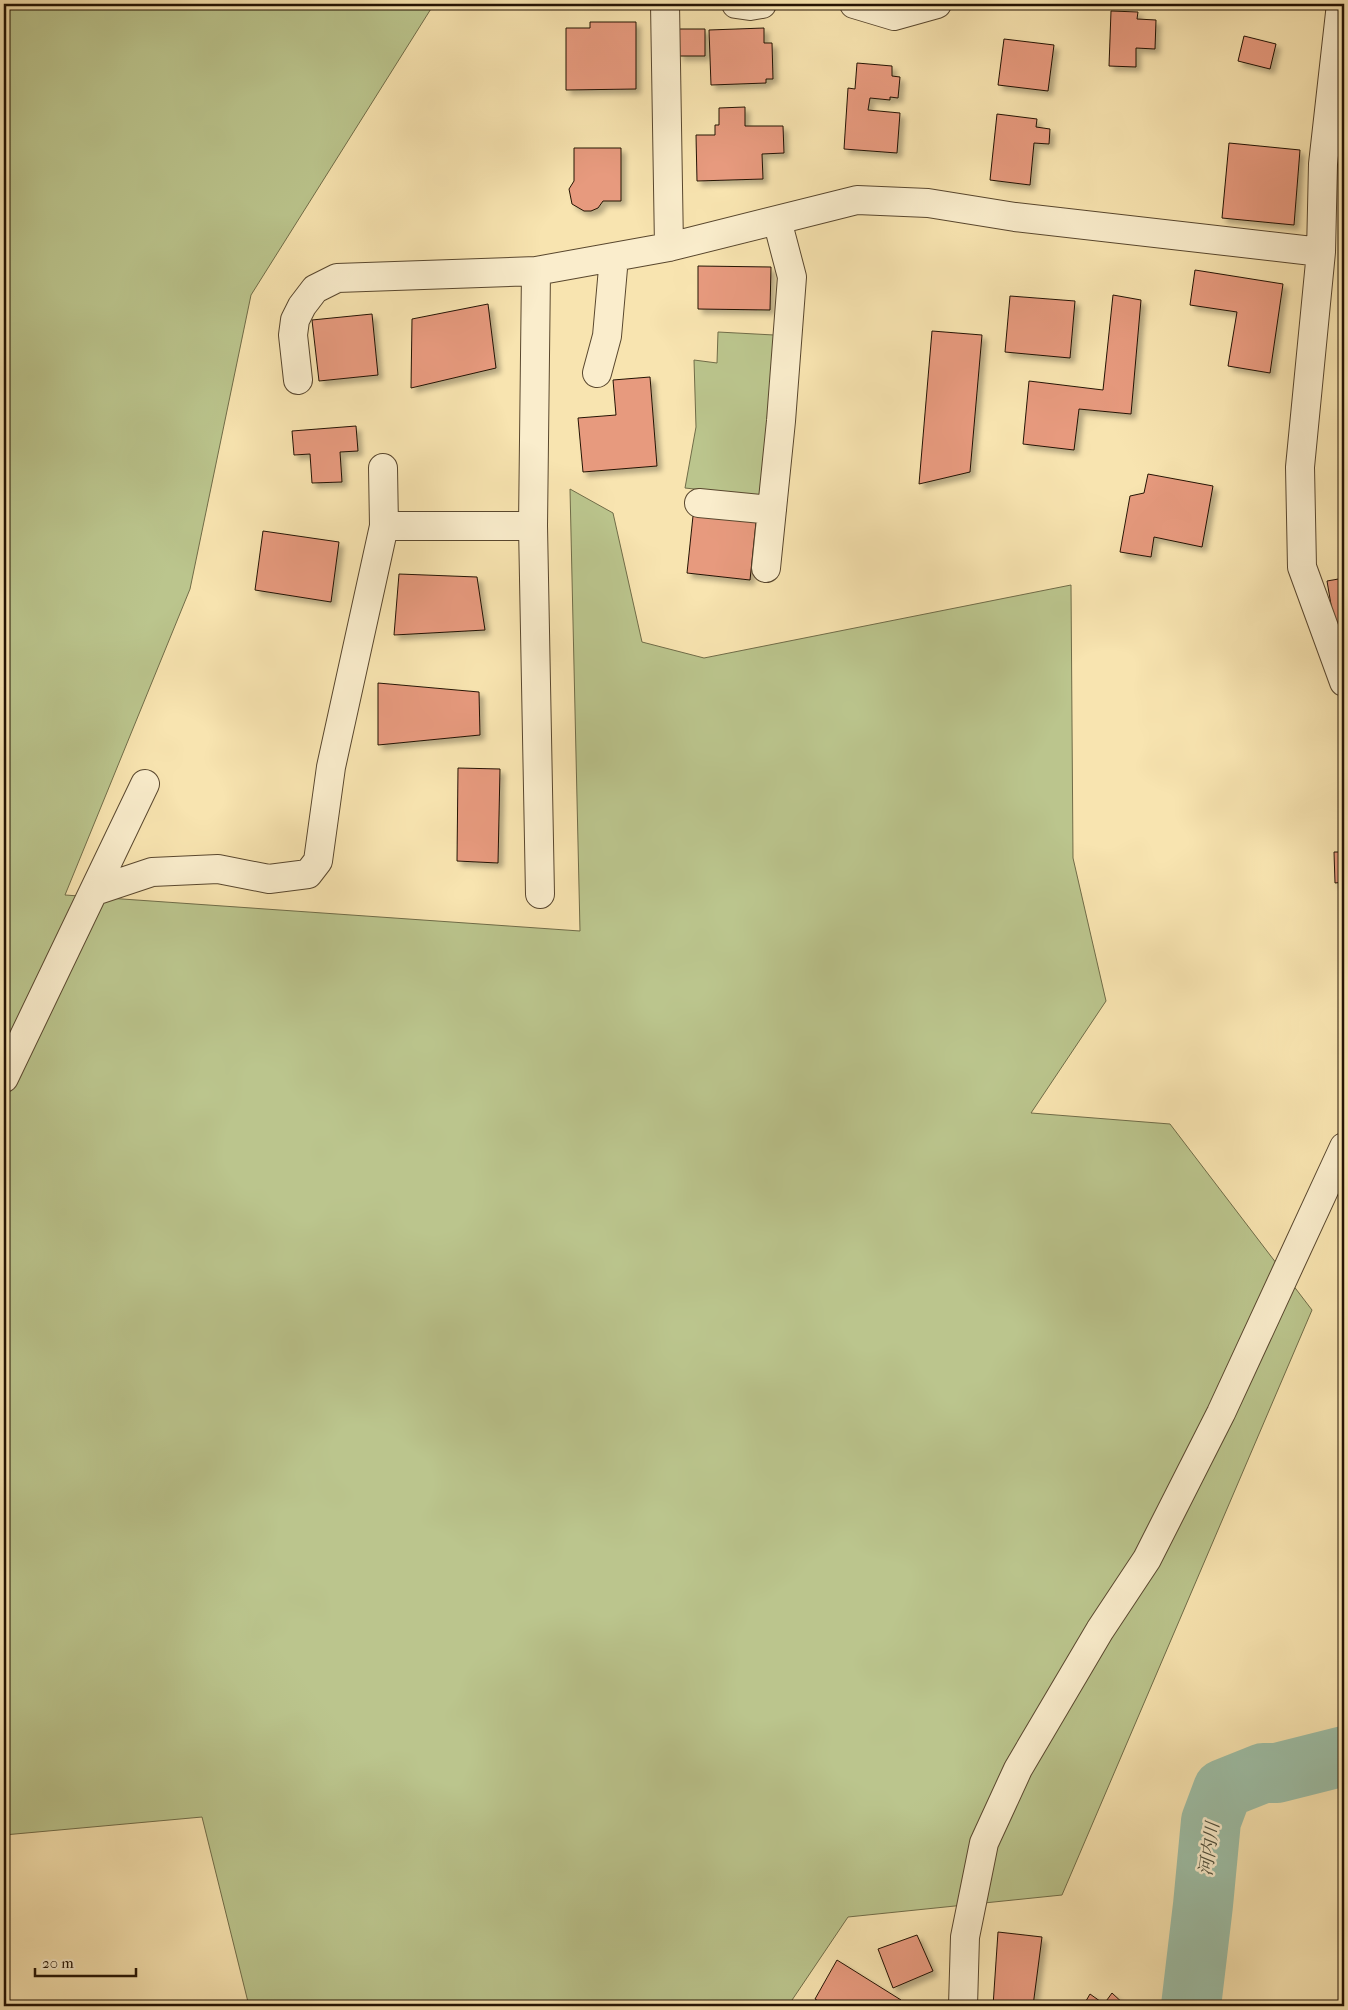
<svg xmlns="http://www.w3.org/2000/svg" width="1348" height="2010" font-family="'IM FELL French Canon','Noto Serif JP',serif">
	<style>
		.green { fill: #bbc58d; stroke: #706c48 }
		.lines { fill: none; stroke-linecap: round; stroke-linejoin: round }
		.river { stroke: #9ebfa7; stroke-width: 60 }
		.building { fill: #e79a7e; stroke: #241303; filter: url(#shadow) }
		.minor-casing { stroke: #59472e; stroke-width: 30 }
		.minor { stroke: #faedcc; stroke-width: 28 }
		.labels { text-anchor: middle; stroke-width: 5; stroke-linejoin: round; paint-order: stroke }
		.water-label { font-size: 18px; font-style: italic; fill: #4f4f3c; stroke: #faedcc }
	</style>
	<defs>
		<filter id="shadow"><feDropShadow dx="4.5" dy="4.5" stdDeviation="2.5" flood-color="#0004"/></filter>
	</defs>
	<rect width="100%" height="100%" fill="#f8e4b0"/>
	<filter id="stains"><feTurbulence type="fractalNoise" baseFrequency=".004" numOctaves="4"/><feColorMatrix values="0 0 0 0 .2 0 0 0 0 .09 0 0 0 0 .02 0 0 0 .5 -.17"/></filter>
	<radialGradient id="worn" r=".72"><stop offset=".6" stop-color="#630" stop-opacity="0"/><stop offset="1" stop-color="#630" stop-opacity=".3"/></radialGradient>
	<path class="green" d="M4,4h430l-183,291 -61,294 -125,306 515,36 -10,-442 43,24 29,129 62,16 367,-73 2,273 33,143 -75,112 139,11 142,186 -250,585 -214,22 -60,89h-539l-47,-189 -198,18z
		M718,332l56,3 -5,151 -11,10 -73,-8 11,-61 -2,-67 23,3z"/>
	<g class="lines">
		<path class="river" d="M1191,2006l12,-101 8,-84 12,-32 40,-16h14l67,-17"/>
	</g>
	<path class="building" d="M1111,11l27,1 -1,7 19,1 -1,29 -19,-1v19l-27,-1z
		M590,22h46v67l-70,1v-62h24z
		M764,28v15h8l1,36h-7v4l-55,2 -2,-55z
		M679,29h26v27h-26z
		M1244,36l32,8 -6,25 -32,-8z
		M1004,39l50,6 -6,46 -50,-6z
		M857,63l35,3v10l8,1 -2,21 -8,-1v3l-20,-2 -2,12 32,3 -3,40 -53,-4 4,-61 7,1z
		M745,107v19h38l1,27 -22,1 1,25 -66,2 -1,-46h19v-10h4v-17z
		M997,114l40,5 -1,8 14,2 -1,15 -15,-1 -4,42 -40,-5z
		M1229,143l71,7 -6,75 -72,-7z
		M574,148h47v53h-18l-5,7 -7,3h-7l-12,-7 -3,-15 5,-8z
		M698,266l73,1 -1,43 -72,-1z
		M1195,270l88,14 -13,89 -42,-7 9,-54 -47,-7z
		M1113,295l28,5 -10,114 -52,-5 -5,41 -51,-6 6,-63 74,9z
		M1010,296l65,5 -5,57 -65,-6z
		M488,304l8,64 -85,20 1,-69z
		M372,314l6,61 -59,6 -7,-61z
		M932,331l50,4 -12,137 -51,12z
		M650,377l7,89 -74,6 -5,-54 38,-3 -3,-35z
		M356,426l2,25 -18,1 2,30 -30,1 -2,-29 -16,1 -2,-24z
		M1148,474l65,12 -11,61 -48,-10 -3,20 -31,-5 10,-56 14,-3z
		M693,516l63,6 -6,58 -63,-7z
		M263,531l76,11 -8,60 -76,-12z
		M399,574l78,3 8,53 -91,5z
		M1344,578v49l-9,1 -8,-47z
		M378,683l101,9 1,43 -102,10z
		M458,768l42,1 -2,94 -41,-2z
		M1334,852h10v30l-9,1z
		M998,1932l44,5 -9,69h-40z
		M917,1935l16,36 -40,17 -15,-39z
		M837,1960l64,40 -3,6h-72l-11,-7z
		M1112,1993l14,13h-43l7,-12 14,10z"/>
	<g class="lines">
		<g class="minor-casing">
			<path id="minor" d="M665,4l4,243
				M736,4l14,2 12,-2
				M854,4l40,12 43,-12
				M1341,4l-18,160 -2,88 -21,215 2,100 42,115
				M536,271l-3,255 7,368
				M597,373l10,-37 7,-79
				M298,380l-5,-45 2,-15 7,-14 13,-17 22,-11 199,-7 133,-24 188,-47 71,3 87,14 306,35
				M699,503l73,7
				M384,526h149
				M766,568l15,-147 11,-144 -15,-57
				M95,891l57,-19 66,-3 51,10 39,-5 10,-13 13,-94 53,-241 -1,-58
				M4,1078l141,-294
				M963,2006l2,-69 19,-94 34,-74 82,-139 47,-71 74,-146 123,-266"/>
		</g>
		<use href="#minor" class="minor"/>
	</g>
	<g class="labels">
		<g class="water-label">
			<text transform="translate(1209 1849) rotate(-82)" y="6">河内川</text>
		</g>
	</g>
	<rect width="1348" height="2010" fill="none" stroke="#f8e4b0" stroke-width="20"/>
	<rect x="5" y="5" width="1338" height="2000" fill="none" stroke="#241303" stroke-width="2.5"/>
	<rect x="10" y="10" width="1328" height="1990" fill="none" stroke="#241303"/>
	<path d="M35 1968v8h101v-8" fill="none" stroke="#241303" stroke-width="2.5"/>
	<text x="42" y="1968" font-size="15" fill="#241303" stroke="#faedcc" stroke-width="4" paint-order="stroke">20 m</text>
	<rect width="100%" height="100%" filter="url(#stains)"/>
	<rect width="100%" height="100%" fill="url(#worn)"/>
</svg>
